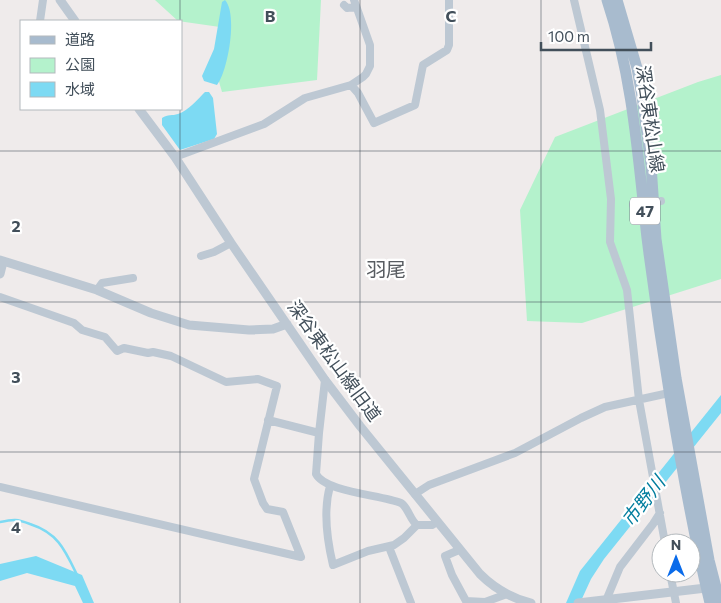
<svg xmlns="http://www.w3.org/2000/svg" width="721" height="603" font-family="Commissioner,'Noto Sans JP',sans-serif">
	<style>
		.green { fill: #b4f2cc }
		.water { fill: #7ddaf3 }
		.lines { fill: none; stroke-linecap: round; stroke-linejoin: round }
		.stream { stroke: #7ddaf3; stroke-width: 2.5 }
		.minor { stroke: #bdc8d3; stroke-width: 8 }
		.tertiary { stroke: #bdc8d3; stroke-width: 9 }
		.primary { stroke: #a8bbce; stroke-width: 11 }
		.minor-bridge { stroke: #bdc8d3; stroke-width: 8 }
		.grid { fill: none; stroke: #424f5a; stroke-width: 1; stroke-opacity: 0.55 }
		.labels { text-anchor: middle; stroke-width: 4.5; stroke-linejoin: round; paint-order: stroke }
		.shield { fill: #fff; stroke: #7b848c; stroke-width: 1 }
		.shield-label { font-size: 16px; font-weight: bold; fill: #424f5a }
		.street-label { font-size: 18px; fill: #424f5a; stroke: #fff }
		.water-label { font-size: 19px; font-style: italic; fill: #027e9f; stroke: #fff }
		.quarter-label { font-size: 20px; fill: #585c61; stroke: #fff }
		.grid-label { font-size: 16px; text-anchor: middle; font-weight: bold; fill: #424f5a; stroke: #fff; stroke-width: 4.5; stroke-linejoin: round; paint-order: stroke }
	</style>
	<rect width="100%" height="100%" fill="#efebeb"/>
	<path class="green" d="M155,0h166l-4,80 -95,12 -7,-24 12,-40 -49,-7z
		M721,75v204l-139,44 -55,-2 -7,-111 35,-73 143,-55z"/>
	<path class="water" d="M225,0c13,14 3,71 -8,85l-13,-4 -2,-5 12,-27 8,-47z
		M205,92h4l4,6 4,36 -3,5 -34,11 -18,-25v-7c6,-4 10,-2 16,-4 10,-3 20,-15 27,-22z
		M721,395v18l-117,146 -13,20 -11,24h-14l14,-32z
		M36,556l46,19 12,28h-11l-8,-17 -48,-13 -27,8v-17z"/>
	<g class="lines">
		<path class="stream" d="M0,522c14,-3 17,-3 30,2 28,9 35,26 47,51"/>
		<path class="minor" d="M574,0l26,110 11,89 -1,43 17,48 12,110 26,143
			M344,5l3,3 9,-1
			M40,21l3,-21
			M351,85l7,8 16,30 41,-18 8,-40 24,-15 2,-5v-45
			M175,157l89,-33 41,-26 46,-13 12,-8 3,-3 4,-8v-21l-16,-45
			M201,256l13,-4 17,-9
			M97,290l5,-7 31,-5
			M0,297l74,26 8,7 23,7 12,14 7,-3 24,5 5,-1 18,4 55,26 32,-3 19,7 -23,93 9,24 4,6 16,3 18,45 -301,-70
			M325,380l-6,53 -3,41c9,18 65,21 85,29 7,4 9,17 16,22
			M268,420l51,13
			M330,486c-7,25 -3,54 3,79l35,-14 26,-6 10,-7 13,-13h15l5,-3
			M415,494l14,-9 86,-32 66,-35 24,-11 64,-14
			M389,547l22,56
			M459,550l-14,6 7,19 14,26 19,1v1
			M670,573l6,30
			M485,602l22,-8
			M605,603l15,-36 33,-43 7,-11"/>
		<path class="tertiary" d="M60,0l15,21
			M139,109l36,48 56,86 94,137 35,46 120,148c15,15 31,24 51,29
			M0,260l97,30 54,23 38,12 60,5 24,-1 14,-5
			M0,274l3,-12
			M578,603l128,-15"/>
		<path class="primary" d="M607,0c26,78 31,157 40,238 7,55 15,110 24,165 11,67 23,134 39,200
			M617,0l20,68 5,28 9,69 5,74 20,139 33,182 11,43"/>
		<path class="minor-bridge" d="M633,205l28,-4"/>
	</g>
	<path class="grid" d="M180,0v21M360,0v603M541,0v603M180,109v494M0,151h721M0,302h721M0,452h721"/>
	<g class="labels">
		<rect class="shield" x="630" y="197.5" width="30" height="27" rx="4"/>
		<g class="shield-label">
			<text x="645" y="217">47</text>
		</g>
		<g class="street-label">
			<text transform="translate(650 119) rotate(82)" y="6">深谷東松山線</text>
			<text transform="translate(334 361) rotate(54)" y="6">深谷東松山線旧道</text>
		</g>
		<g class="water-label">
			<text transform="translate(643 501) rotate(-52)" y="7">市野川</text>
		</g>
		<g class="quarter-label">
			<text x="386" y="277">羽尾</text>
		</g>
	</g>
	<g class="grid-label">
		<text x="270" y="22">B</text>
		<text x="451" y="22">C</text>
		<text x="16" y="232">2</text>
		<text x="16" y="383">3</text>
		<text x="16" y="533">4</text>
	</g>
	<rect x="20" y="20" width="162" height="90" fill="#ffffff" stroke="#b3b9bd"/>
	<rect x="30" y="36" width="25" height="8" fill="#a8bbce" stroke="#b3b9bd"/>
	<text x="65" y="45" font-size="15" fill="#424f5a">道路</text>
	<rect x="30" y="58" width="25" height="15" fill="#b4f2cc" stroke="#b3b9bd"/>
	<text x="65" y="70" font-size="15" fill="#424f5a">公園</text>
	<rect x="30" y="82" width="25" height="15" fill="#7ddaf3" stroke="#b3b9bd"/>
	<text x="65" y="95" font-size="15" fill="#424f5a">水域</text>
	<g transform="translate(676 558)"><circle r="24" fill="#ffffff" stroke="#b3b9bd"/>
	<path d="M0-4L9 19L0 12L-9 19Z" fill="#0a6bea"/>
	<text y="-8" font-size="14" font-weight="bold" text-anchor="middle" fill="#424f5a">N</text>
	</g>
	<path d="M541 42v8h110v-8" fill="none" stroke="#424f5a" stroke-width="2.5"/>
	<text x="548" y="42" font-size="15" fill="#424f5a" stroke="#ffffff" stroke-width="4" paint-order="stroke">100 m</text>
</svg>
